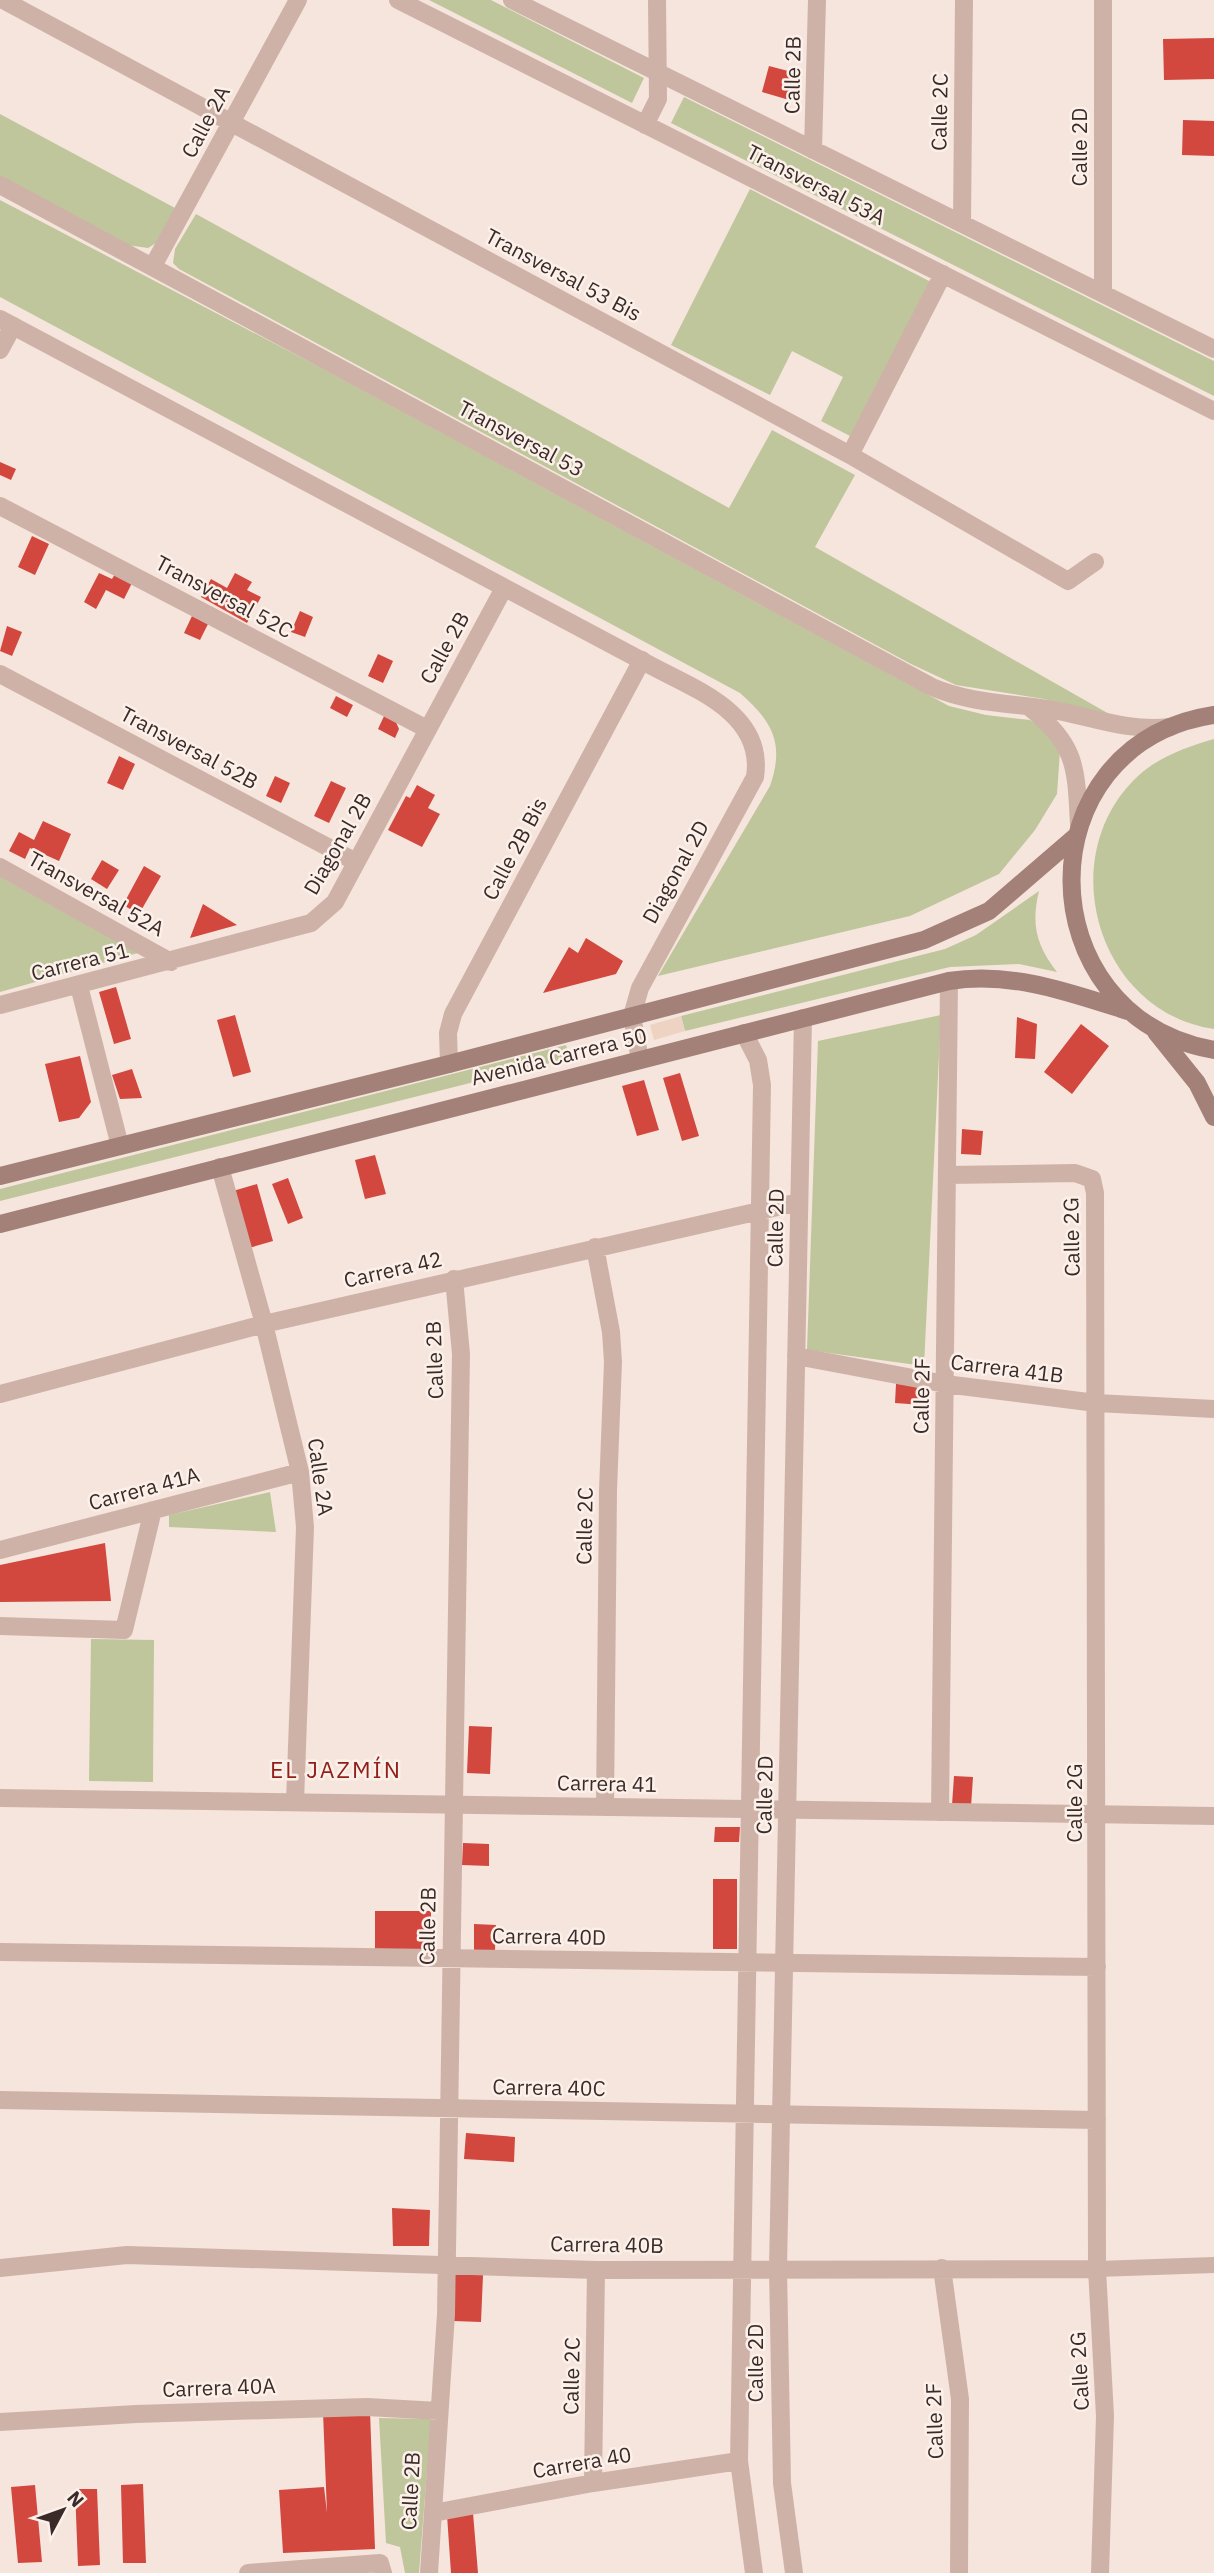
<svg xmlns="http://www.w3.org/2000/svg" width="1214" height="2573" font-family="'IBM Plex Sans',sans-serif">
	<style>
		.green { fill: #bfc69b }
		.plaza { fill: #eed3c3 }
		.building { fill: #d2473e }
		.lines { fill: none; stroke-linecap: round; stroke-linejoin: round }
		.pedestrian { stroke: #cfb2a7; stroke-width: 16 }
		.minor { stroke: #cfb2a7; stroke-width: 18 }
		.tertiary { stroke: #cfb2a7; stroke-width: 18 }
		.secondary { stroke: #a38078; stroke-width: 18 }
		.labels { text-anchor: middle; stroke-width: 5; stroke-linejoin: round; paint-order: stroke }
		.street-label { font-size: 21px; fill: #3b2b28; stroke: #fcf1ea }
		.neighbourhood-label { font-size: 23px; letter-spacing: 2px; fill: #922019; stroke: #fcf1ea }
	</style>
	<rect width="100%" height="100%" fill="#f5e5dd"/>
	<path class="green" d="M429,0h62l153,78 -12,25z
		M684,97l530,264v35l-543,-273z
		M0,114l175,94 -19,35 -8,5 -21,-3 -127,-68z
		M750,189l181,93 -79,155 -31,-16 22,-44 -51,-26 -22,44 -99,-50z
		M0,200l325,170 624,336 37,9 44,5 16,10 14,21 -3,43 -22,36 -36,44 -89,42 -252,60 112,-190c15,-43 2,-65 -30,-93l-740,-396z
		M196,214l533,294 43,-78 83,45 -40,72 296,168 -67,-16 -88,-14 -45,-21 -732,-395 -6,-6 2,-14z
		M1214,739v290c-117,-17 -162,-173 -76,-253 22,-20 49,-29 76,-37z
		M0,877l138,76 -138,39z
		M1039,891c-8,33 -3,54 18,81l-38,-8 -69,3 -265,64 -4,-15 264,-67 31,-14z
		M941,1015l-17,351 -117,-16 11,-309z
		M566,1045l4,13 -570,143v-12z
		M270,1492l6,40 -107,-5v-12z
		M91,1639l63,1 -1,142 -64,-1z
		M379,2418l52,1 -12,154h-14l-5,-26 -14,-4z"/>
	<path class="plaza" d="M681,1016l4,15 -31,9 -4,-15z"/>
	<path class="building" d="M1214,38v41l-50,1 -1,-41z
		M769,66l23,6 4,30 -34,-10z
		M1183,120l31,1v35l-32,-1z
		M0,462l16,7 -5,11 -11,-5z
		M32,536l17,8 -14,31 -17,-8z
		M99,573l13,6 3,-5 17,9 -8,16 -18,-9 -10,19 -12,-7z
		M235,573l17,9 -5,8 14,7 -14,26 -46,-26 10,-18 16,9z
		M300,611l13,6 -8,20 -14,-5z
		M192,616l16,8 -8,16 -16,-7z
		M7,626l15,6 -10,24 -12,-5z
		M378,654l15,7 -10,22 -15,-7z
		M336,696l17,9 -6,12 -17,-9z
		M385,714l10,6 4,9 -4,9 -17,-9z
		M119,756l16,8 -12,26 -16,-7z
		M275,776l15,7 -9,20 -15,-7z
		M331,781l15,7 -17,35 -15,-7z
		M417,785l18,10 -7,13 12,6 -18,33 -34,-17 18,-34 4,2z
		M43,821l28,13 -12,27 -29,-13 -5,11 -16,-8 10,-19 15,8z
		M102,860l17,10 -12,19 -16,-10z
		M144,866l17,10 -22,38 -16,-9z
		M203,904l34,21 -47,13z
		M586,938l37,23 -7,13 -73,19 26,-46 9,6z
		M116,987l15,52 -17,5 -15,-52z
		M235,1015l16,57 -18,5 -16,-57z
		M1017,1017l20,7 -2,35 -20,-1z
		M1081,1024l28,22 -37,48 -28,-22z
		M80,1056l11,46 -12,16 -20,4 -14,-58z
		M132,1069l10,29 -22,1 -8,-24z
		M680,1073l19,63 -17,5 -19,-63z
		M644,1080l15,50 -22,6 -15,-50z
		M962,1129l21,2 -2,24 -20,-1z
		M375,1155l11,39 -21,5 -10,-39z
		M288,1178l15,40 -15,6 -16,-40z
		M257,1184l16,57 -24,7 -16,-57z
		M896,1384l28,1 -1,20 -28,-2z
		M105,1543l6,58 -111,1v-37z
		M469,1726l23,1 -2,47 -23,-1z
		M954,1776l19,1 -2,30 -19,-2z
		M715,1827h25l-1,15h-25z
		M463,1843l26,1v22l-27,-1z
		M713,1879h24v70h-24z
		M375,1911h56v38h-56z
		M474,1924l22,1 -1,25h-21z
		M466,2133l49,4 -1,25 -50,-3z
		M392,2208l38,2 -1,36h-36z
		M455,2274l28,1 -2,47 -28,-1z
		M370,2411l5,138 -92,4 -4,-63 45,-3 3,26 -4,-101z
		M143,2484l3,79h-23l-2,-78z
		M35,2485l7,77 -24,1 -7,-76z
		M75,2489h22l3,76 -22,1z
		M473,2513l5,60h-27l-4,-58z"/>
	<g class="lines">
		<path class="pedestrian" d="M1097,2269l117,-4"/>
		<path class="minor" d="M3,0l847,455 218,126 27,-19
			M398,0l816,411
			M512,0l702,349
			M1103,0v294
			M645,125l13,-26 -1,-99
			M813,150l4,-150
			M962,224l2,-224
			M153,266l145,-266
			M0,350l13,-24
			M850,455l93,-181
			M0,506l427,223
			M0,674l356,188
			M0,867l171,95
			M79,986l41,160
			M0,1005l311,-82 24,-21 169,-314
			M744,1033l14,27 4,25 -23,1376 15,112
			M449,1064l-1,-31 5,-19 189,-354
			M220,1167l44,157 36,148 5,55 -10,275
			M947,1175l128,-2 17,6 3,14 2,1076 8,147 -5,157
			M595,1247l16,85 2,30 -5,128 -3,317
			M796,1356l149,28 151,19 118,6
			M0,1394l264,-70 535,-122
			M0,1550l300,-78
			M0,1626l124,4 29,-120
			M940,1812l9,-831
			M0,1952l1097,15
			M0,2100l1097,20
			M0,2268l127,-13 469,15 501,-1
			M942,2268l18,131 -1,174
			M0,2422l136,-8 231,-7 72,4
			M593,2483l3,-213
			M433,2513l160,-30 146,-22
			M248,2573l132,-10 3,10
			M429,2573l17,-259 15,-960 -7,-75
			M794,2573l-12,-90 -4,-215 25,-1250"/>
		<path class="tertiary" d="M0,185l932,502c38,16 75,16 116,22 42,7 78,23 122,18
			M0,319l648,345c46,25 117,49 107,113l-115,211 -8,28 8,44
			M1029,707c48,38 47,60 50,118
			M0,1798l1214,18"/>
		<path class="secondary" d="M1214,715c-191,29 -189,301 0,335
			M1156,1032l41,51 17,34
			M0,1176l449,-112 475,-124 65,-29 86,-74
			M0,1224l949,-243c64,-10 122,12 182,31"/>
	</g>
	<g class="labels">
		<g class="street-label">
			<text transform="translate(793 75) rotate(-89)" y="7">Calle 2B</text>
			<text transform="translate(940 112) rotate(-89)" y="7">Calle 2C</text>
			<text transform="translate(206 122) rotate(-62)" y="7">Calle 2A</text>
			<text transform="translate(1080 147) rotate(-90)" y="7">Calle 2D</text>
			<text transform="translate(816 185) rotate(27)" y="7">Transversal 53A</text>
			<text transform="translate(563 275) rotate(28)" y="7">Transversal 53 Bis</text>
			<text transform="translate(521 439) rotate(28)" y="7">Transversal 53</text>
			<text transform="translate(224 597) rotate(28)" y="7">Transversal 52C</text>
			<text transform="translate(445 648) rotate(-61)" y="7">Calle 2B</text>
			<text transform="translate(189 748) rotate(28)" y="7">Transversal 52B</text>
			<text transform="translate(338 844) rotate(-60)" y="7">Diagonal 2B</text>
			<text transform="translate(515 849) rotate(-62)" y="7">Calle 2B Bis</text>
			<text transform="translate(676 872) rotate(-61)" y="7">Diagonal 2D</text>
			<text transform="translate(96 894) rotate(29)" y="7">Transversal 52A</text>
			<text transform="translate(80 962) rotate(-14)" y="7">Carrera 51</text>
			<text transform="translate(559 1057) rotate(-14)" y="7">Avenida Carrera 50</text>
			<text transform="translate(776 1228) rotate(-89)" y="7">Calle 2D</text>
			<text transform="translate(1072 1237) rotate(-91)" y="7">Calle 2G</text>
			<text transform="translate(393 1270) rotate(-13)" y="7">Carrera 42</text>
			<text transform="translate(435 1360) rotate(-92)" y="7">Calle 2B</text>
			<text transform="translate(1007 1369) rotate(7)" y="7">Carrera 41B</text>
			<text transform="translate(922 1396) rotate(-89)" y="7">Calle 2F</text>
			<text transform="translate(320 1477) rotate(82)" y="7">Calle 2A</text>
			<text transform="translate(144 1489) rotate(-15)" y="7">Carrera 41A</text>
			<text transform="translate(585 1526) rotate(-89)" y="7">Calle 2C</text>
			<text transform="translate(607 1784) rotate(1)" y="7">Carrera 41</text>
			<text transform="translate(765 1795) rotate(-89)" y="7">Calle 2D</text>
			<text transform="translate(1075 1803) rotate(-90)" y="7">Calle 2G</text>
			<text transform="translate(428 1926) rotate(-89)" y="7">Calle 2B</text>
			<text transform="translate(549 1937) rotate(1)" y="7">Carrera 40D</text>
			<text transform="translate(549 2088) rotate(1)" y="7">Carrera 40C</text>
			<text transform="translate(607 2245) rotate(1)" y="7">Carrera 40B</text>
			<text transform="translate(756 2363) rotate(-90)" y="7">Calle 2D</text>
			<text transform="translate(1080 2371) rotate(-93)" y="7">Calle 2G</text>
			<text transform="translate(572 2376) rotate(-89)" y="7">Calle 2C</text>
			<text transform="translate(219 2388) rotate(-2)" y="7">Carrera 40A</text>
			<text transform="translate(935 2421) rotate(-92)" y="7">Calle 2F</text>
			<text transform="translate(582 2463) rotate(-10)" y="7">Carrera 40</text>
			<text transform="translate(411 2491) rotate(-87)" y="7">Calle 2B</text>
		</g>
		<g class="neighbourhood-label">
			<text x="336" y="1778">EL JAZMÍN</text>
		</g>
	</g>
	<g transform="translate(63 2510) rotate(49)" stroke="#fcf1ea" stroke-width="5" paint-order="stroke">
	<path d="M0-5L12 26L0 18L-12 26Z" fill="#3b2b28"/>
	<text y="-10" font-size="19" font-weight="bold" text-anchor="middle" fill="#3b2b28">N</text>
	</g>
</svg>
